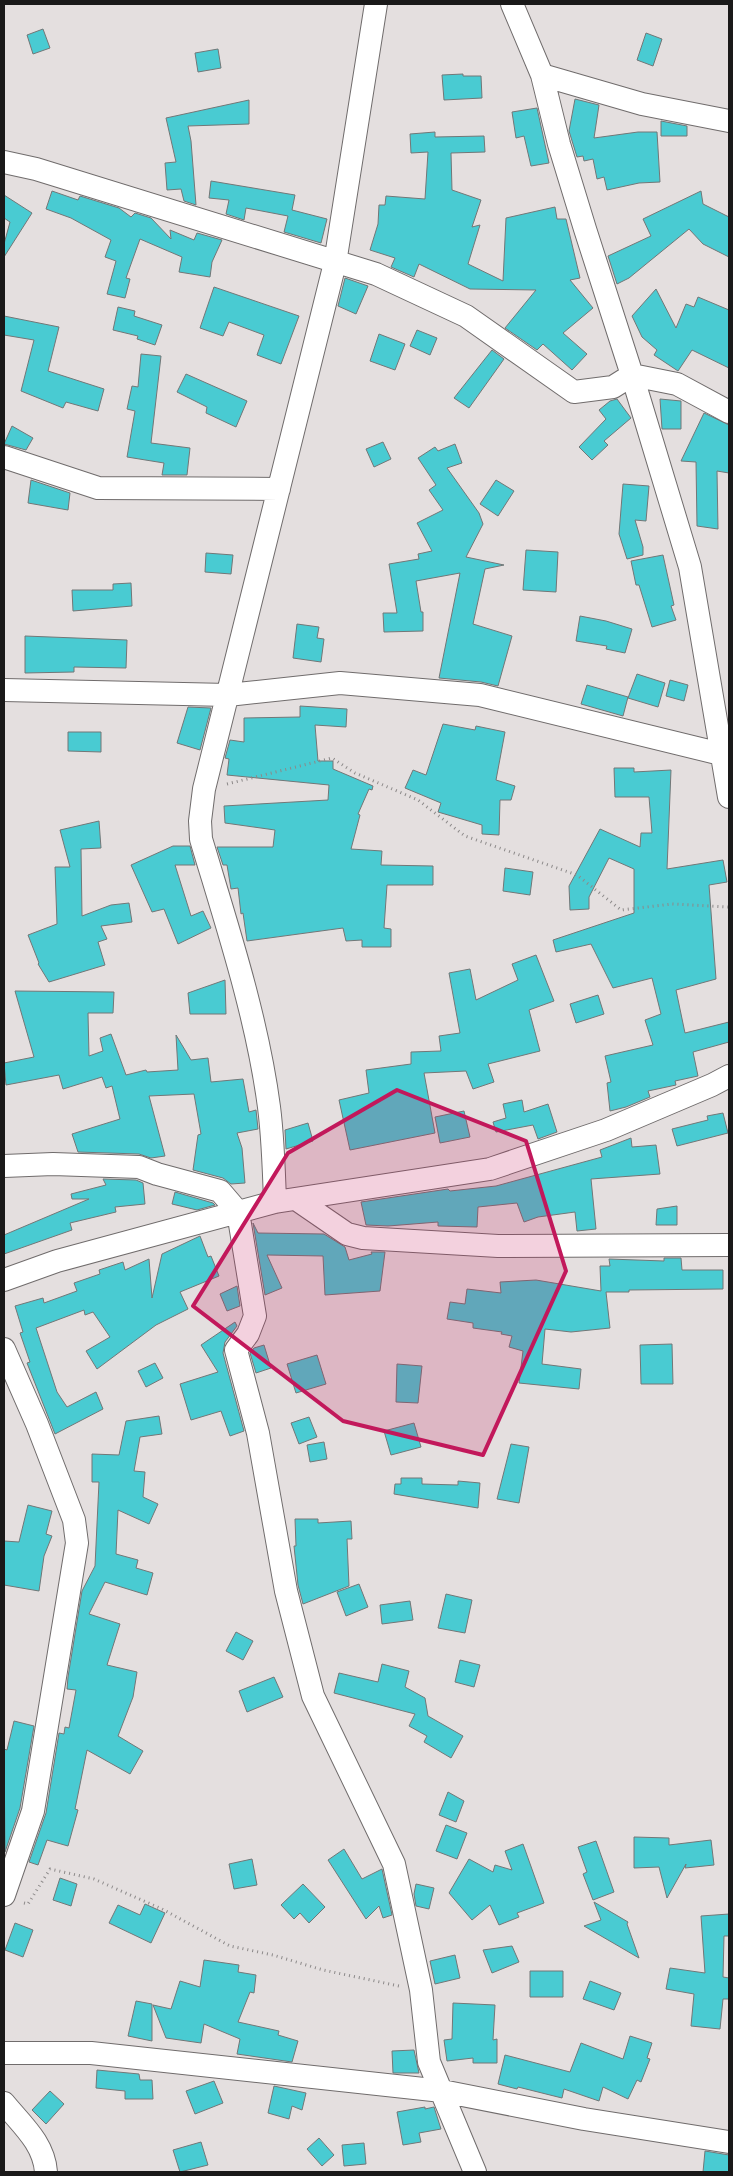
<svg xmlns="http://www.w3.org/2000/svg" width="733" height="2176" font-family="'Sofia Sans Condensed',sans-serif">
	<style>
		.building { fill: #49cbd2; stroke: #727777 }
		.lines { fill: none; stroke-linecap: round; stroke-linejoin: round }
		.street-casing { stroke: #706c6c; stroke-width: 24 }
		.path { stroke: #8c8989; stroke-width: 3; stroke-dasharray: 1 4; stroke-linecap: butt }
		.street { stroke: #fff; stroke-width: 22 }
		.marked { fill: #c2185b; fill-opacity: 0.2; stroke: #c2185b; stroke-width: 4; stroke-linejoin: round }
	</style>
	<rect width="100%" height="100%" fill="#e4dfdf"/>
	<path class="building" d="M43,29l7,19 -17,6 -6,-19z
		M646,33l16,6 -9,27 -16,-6z
		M218,49l3,19 -23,4 -3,-19z
		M463,74v2h18l1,22 -38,2 -2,-25z
		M575,99l24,6 -5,33 44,-6h19l3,50 -21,1 -32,7 -3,-13 -7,2 -4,-20 -9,2 -1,-5 -6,1 -8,-26z
		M249,100v24l-61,2 3,15 5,64 -12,-4 -3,-12 -14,1 -2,-27 11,-1 -10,-44z
		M537,108l12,55 -18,3 -7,-30 -8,2 -4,-26z
		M661,121l26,5v10h-26z
		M435,132v5l49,-1 1,16 -34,1 1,37 29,10 -9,27 8,-2 -12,39 35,17 3,-63 49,-11 2,12h9l14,59 -10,2 23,28 -30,25 24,21 -15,16 -29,-26 -6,6 -32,-22 31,-38 -66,-1 -51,-25 -5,13 -23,-10 4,-9 -25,-8 8,-26 1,-19h6l1,-9 39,3 3,-47 -17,1 -1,-19z
		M211,181l84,14 -3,15 35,9 -6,24 -37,-11 4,-16 -42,-8 -2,12 -18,-6 3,-14 -20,-2z
		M52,191l26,9 2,-4 39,12 12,9 4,-4 16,5 20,21 -1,-9 24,10 3,-7 25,7 -10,22 -2,15 -31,-5 3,-15 -42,-18 -14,39 4,1 -5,19 -18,-4 9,-33 -11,-4 6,-17 -40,-22 -25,-9z
		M701,191l2,13 26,13v40l-26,-13 -14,-15 -60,49 -12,6 -9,-28 43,-20 -8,-17z
		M4,195l28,18 -28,44v-13l6,-22 -6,-4z
		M345,278l23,8 -12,28 -18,-8z
		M214,287l85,29 -18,48 -24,-9 7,-20 -35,-13 -6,14 -23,-8z
		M656,289l20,39 10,-24 8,3 4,-10 31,13v58l-37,-18 -14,21 -24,-16 3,-5 -15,-13 -10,-21z
		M118,307l17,4 -1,5 28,9 -7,20 -18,-6 1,-3 -25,-6z
		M4,316l55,11 -11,44 56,18 -6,22 -32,-9 -3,6 -42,-17 13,-51 -30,-5z
		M417,330l20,8 -7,17 -20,-9z
		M379,334l26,10 -10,26 -25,-9z
		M492,350l12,9 -35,49 -15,-10z
		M141,354l20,2 -10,87 39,5 -3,27h-25l2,-12 -37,-6 8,-46 -8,-2 5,-23 6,1z
		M186,374l61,27 -11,26 -30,-14 1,-6 -30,-15z
		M617,399l14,19 -27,23 4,4 -16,15 -13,-13 27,-28 -7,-9 11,-9z
		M660,399l21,2v28h-19z
		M704,413l25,12v48l-12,-2 1,58 -21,-3 -1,-64 -15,-1z
		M12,426l21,12 -7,12 -22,-6z
		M383,442l8,17 -17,8 -8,-18z
		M455,444l7,19 -15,5 32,45 4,11 -17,33 38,8 -19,4 -12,55 39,12 -14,50 -17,-4 -42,-4 21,-105 -44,8 5,31h2v19l-39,1 -1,-19h14l-8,-49 30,-5 -1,-5 14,-3 -15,-28 26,-13 -14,-20 7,-5 -18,-27 17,-11 3,4z
		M31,480l39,13 -2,17 -40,-7z
		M496,480l18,11 -16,25 -18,-12z
		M623,484l26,2 -3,35 -11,-1 8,27v8l-16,4 -8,-25z
		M526,550l32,2 -2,40 -33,-2z
		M206,553l27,2 -2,19 -26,-2z
		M663,555l11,50 -3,1 5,14 -24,7 -13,-42h-3l-5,-24z
		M131,583l1,23 -59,5 -1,-21h41v-6z
		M580,616l26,5 26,8 -7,24 -19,-4 1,-3 -31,-5z
		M297,624l22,3 -2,11 7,1 -3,23 -28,-4z
		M25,636l102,4 -1,28 -52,-1v5l-49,1z
		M637,674l28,9 -7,24 -30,-9z
		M670,680l18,5 -4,16 -18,-5z
		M587,685l41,12 -5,19 -42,-12z
		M300,706l47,3 -1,18 -31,-2 3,36h15v8l40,17 -1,4 -3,-1 -11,25 2,1 -9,34 31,2 -1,14 52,1v19h-46l-3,43 7,1v18h-29v-7l-16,1 -3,-13 -96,13 -4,-28 -2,1 -3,-26 -7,1 -4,-24h-4l-6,-18h56l2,-17 -50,-7 -1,-17 104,-6 1,-15 -102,-10 2,-16 -4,-1 5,-18 14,2v-24l56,-1z
		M188,707l23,1 -11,42 -23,-7z
		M443,724l32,6 1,-4 29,6 -9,48 19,6 -4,14h-11l-1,35 -17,-1v-9l-44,-13 3,-9 -36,-15 8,-18 13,5z
		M68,732h33v20l-33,-1z
		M614,768h20v4l37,-2 -4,99 56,-9 4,22 -18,3 7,94 -40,11 9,43 44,-11v20l-36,10 5,24 -23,5 1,4 -28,6 2,6 -24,10 -16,4 -3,-28 4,-1 -6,-26 48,-11 -8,-25 16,-6 -9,-36 -39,10 -22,-44 -35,8 -3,-12 81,-27v-44l-25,-11 -20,39v12l-19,1 -1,-24 31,-57 40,18 1,-14h11l-3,-36h-34z
		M99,821l2,27 -20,1 1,67 29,-11 18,-2 3,19 -31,4 6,13 -9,3 7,23 -56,17 -11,-18 1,-1 -11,-28 29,-11 -2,-57h15l-10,-37z
		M173,846h17l5,19h-20l16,51 12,-5 8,17 -33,16 -14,-35 -12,3 -21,-47z
		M505,868l28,4 -3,23 -27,-4z
		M536,955l18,46 -25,9 11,41 -52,13 6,18 -21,7 -7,-18 -42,2 11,60 -85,17 -11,-50 30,-7 -3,-23 45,-6v-12l30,-1 -2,-15 21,-3 -11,-60 21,-4 6,31 42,-20 -6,-16z
		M225,980l1,34h-36l-2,-21z
		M15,991l99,1 -1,21h-25l1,43 14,-5 -3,-13 11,-4 15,41 20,-5 1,2 31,-2 -2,-35 15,25 17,-2 3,24 32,-3 6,33 7,-2 2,19 -21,4 5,15 3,35 -14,1 -8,-6 -30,-8 5,-35 3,-1 -7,-40 -45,2 16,60 -14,2 -12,-4 -61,-2 -6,-18 48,-15 -8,-33 -6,2 -4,-11 -39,12 -4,-14 -53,10 -2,-22 30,-6z
		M598,995l6,19 -28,9 -6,-19z
		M522,1100l2,12 24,-8 9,28 -19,7 -5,-14 -37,7 -3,-10 13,-4 -3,-14z
		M464,1111l6,26 -30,6 -5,-26z
		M723,1113l5,20 -51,13 -5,-17 36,-9 -1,-4z
		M308,1123l5,18 -27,8 -1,-19z
		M631,1138l1,9 24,-2 4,29 -69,5 5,50 -19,2 -2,-19 -37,5 -14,5 -7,-19 -39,4 -1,20 -39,-1v-4l-50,4 -22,-1 -5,-23 87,-13 2,2 46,-5 106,-29 -2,-7z
		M103,1179l33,1 7,3 2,21 -30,3 1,5 -46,11 2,7 -68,24v-19l85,-36h-17l-1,-5 35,-9z
		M175,1192l38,11 2,2 -18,5 -25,-6z
		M677,1206v19h-21l1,-16z
		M253,1223l5,10 66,1 21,13 4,13 23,-6 -1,-2h14l-5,39 -55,4 -2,-39 -56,-1 15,33 -17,7z
		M200,1236l8,21 3,-1 8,20 -39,16 8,17 -32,16 -59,44 -11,-18 24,-14 -17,-25 -8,3 -1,-5 -48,18 21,64 10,15 29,-15 7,17 -48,25 -28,-71 3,-1 -10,-29 3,-1 -8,-26 28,-8 1,5 33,-12 -3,-8 26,-9 -1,-4 24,-8 2,8 24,-11 3,39 10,-44z
		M664,1258h17l1,12h41v19l-94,1v2h-23l4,36 -39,4 -26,-3 -3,35 39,5 -2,20 -60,-6 4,-32 -14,-4 3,-11 -11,-2 1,-2 -29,-4v-5l-26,-4 3,-17 15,2 2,-15 34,4 -1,-11 36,-2 65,11 -1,-25h10l-1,-7 55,2z
		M237,1286l3,20 -13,5 -7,-17z
		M235,1322l2,4 -12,16 -2,11 21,78 -14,5 -9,-25 -30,9 -11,-36 38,-12 -17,-27z
		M672,1344l1,40h-32l-1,-39z
		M264,1345l7,23 -15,5 -6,-20 4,-5z
		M317,1355l9,29 -30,9 -9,-29z
		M155,1363l8,15 -17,9 -8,-16z
		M397,1364l25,2 -4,37 -22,-1z
		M159,1416l3,18 -22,3 -6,34 11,1 -2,25 15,7 -9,20 -31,-14 -2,44 22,6 -2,8 17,5 -6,22 -42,-13 -16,32 31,10 -13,41 30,7 -4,25 -15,39 25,15 -13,23 -43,-24 -12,59 3,1 -10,36 -21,-6 -9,25 -9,-3 17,-49 13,-80 5,1 1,-7 4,1 7,-38 -9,-1 1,-12 14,-86 13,-25 4,-84h-7v-28l27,1 7,-34z
		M309,1417l8,20 -18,7 -8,-21z
		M414,1423l7,24 -30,8 -7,-24z
		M324,1442l3,17 -17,3 -3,-17z
		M511,1444l18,3 -10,56 -22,-4z
		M401,1478h21v6l36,1v-4l22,2 -2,25 -84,-14 1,-10h6z
		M28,1505l24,6 -6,23 6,2 -8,20 -5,35 -35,-6v-44l15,1z
		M295,1519h23v4l33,-2 1,18h-5l2,47 -46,18 -5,-19 -4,-39h2z
		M359,1584l9,23 -22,9 -9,-24z
		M446,1594l26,6 -7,33 -27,-5z
		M410,1601l3,19 -31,4 -2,-19z
		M236,1632l17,9 -10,19 -17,-9z
		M460,1660l20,5 -6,22 -19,-5z
		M382,1664l27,7 -4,16 20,11 3,18 35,20 -12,22 -27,-16 3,-6 -18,-10 6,-12 -81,-21 5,-20 39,9z
		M274,1677l9,20 -36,15 -8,-21z
		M14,1721l20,5 -14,82 -15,44 -1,-103 3,1z
		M448,1792l16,9 -8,21 -17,-7z
		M446,1825l21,8 -10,26 -21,-8z
		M634,1837l35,1v7l42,-5 3,25 -29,3 1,-4 -19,34 -8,-31 -25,1z
		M596,1841l18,51 -21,8 -10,-26 4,-2 -9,-25z
		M523,1844l21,59 -27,10 2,4 -20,8 -9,-20 -18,15 -23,-27 20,-34 24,13 2,-7 17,5 -7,-19z
		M344,1849l18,30 20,-10 10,46 -9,3 -4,-12 -13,13 -38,-59z
		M252,1859l5,26 -23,4 -5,-25z
		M60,1878l17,6 -6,22 -18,-6z
		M303,1884l22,23 -16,16 -9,-10 -6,6 -13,-14z
		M416,1884l18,4 -5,21 -13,-3 -2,-12z
		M594,1902l34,20 -1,2 12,34 -55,-32 17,-6z
		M145,1904l20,9 -14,30 -42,-20 9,-18 22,10z
		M729,1914v22h-5l-1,41 6,1v21h-6l-3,30 -29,-3 3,-32 -28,-5 4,-21 35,5 -4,-57z
		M15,1923l18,7 -10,27 -18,-7z
		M512,1946l7,16 -27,11 -9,-23z
		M455,1955l5,23 -25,6 -5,-23z
		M204,1960l35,5 -1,7 18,3 -2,18 -4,-1 -12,30 41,9 -1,4 20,6 -6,21 -55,-8 3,-15 -36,-15 -3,19 -35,-5 -13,-33 18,4 9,-28 20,6z
		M530,1971h33v26h-33z
		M590,1981l31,12 -7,17 -31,-11z
		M136,2001l16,3v37l-24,-5z
		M453,2003l42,2 -2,35 4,-1v24h-24v-5l-26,3 -3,-21 8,-1z
		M630,2036l22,7 -5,15 3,1 -9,23 -4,-2 -9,19 -25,-12 -4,14 -35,-12 -2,9 -44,-11 -1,2 -19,-5 7,-29 65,17 11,-29 42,16z
		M414,2050l5,23h-26l-1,-22z
		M97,2070l42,4 1,6h12l1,19h-28v-8l-29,-3z
		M214,2081l9,22 -28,11 -9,-23z
		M274,2086l32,7 -4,17 -10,-4 -3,13 -21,-6z
		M50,2091l14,13 -18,20 -14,-14z
		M425,2107v2l9,-2 7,22 -22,4 2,9 -18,3 -6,-33z
		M319,2138l15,17 -12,11 -15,-17z
		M201,2142l7,23 -28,7 -7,-22z
		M364,2143l2,21 -22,2 -2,-21z
		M705,2151l24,4v17h-26z"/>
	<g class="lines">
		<g class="street-casing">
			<path id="street" d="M512,4l30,71 17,69 26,85 47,146 58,192 39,230
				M542,75l100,29 87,17
				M4,162l32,7 340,105 90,42 108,76 39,-5 19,-12 45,9 52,28
				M4,457l94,31 181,1
				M4,690l224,5 112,-12 140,12 249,61
				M4,1166l49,-2 86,3 18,7 63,17 18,21 17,104 -7,18 -12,16 22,83 28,158 27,105 81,168 27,126 8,72 46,110
				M296,1199l51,35 16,4 135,8 231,-1
				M275,1202c-1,-32 -2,-64 -6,-95 -12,-91 -42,-181 -68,-268l-1,-18 4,-32 131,-526 41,-259
				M4,1280l53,-19 218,-59 215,-33 116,-39 106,-45 17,-9
				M4,1349l33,75 37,96 3,23 -44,268 -29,84
				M4,2053h87l351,38 142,28 145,23
				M4,2103c17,21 40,40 42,69"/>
		</g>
		<path class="path" d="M227,784l105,-26 23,15 63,27 47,36 112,39 44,35 51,-6 57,3
			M24,1903l4,1 22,-35 44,10 68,30 68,37 43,9 50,15 76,16"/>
		<use href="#street" class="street"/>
	</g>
	<path class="marked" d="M397,1090l129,51 40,130 -83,184 -140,-34 -150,-115 95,-153z"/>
	<rect width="733" height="2176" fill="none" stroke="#1a1919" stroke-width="10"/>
</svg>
